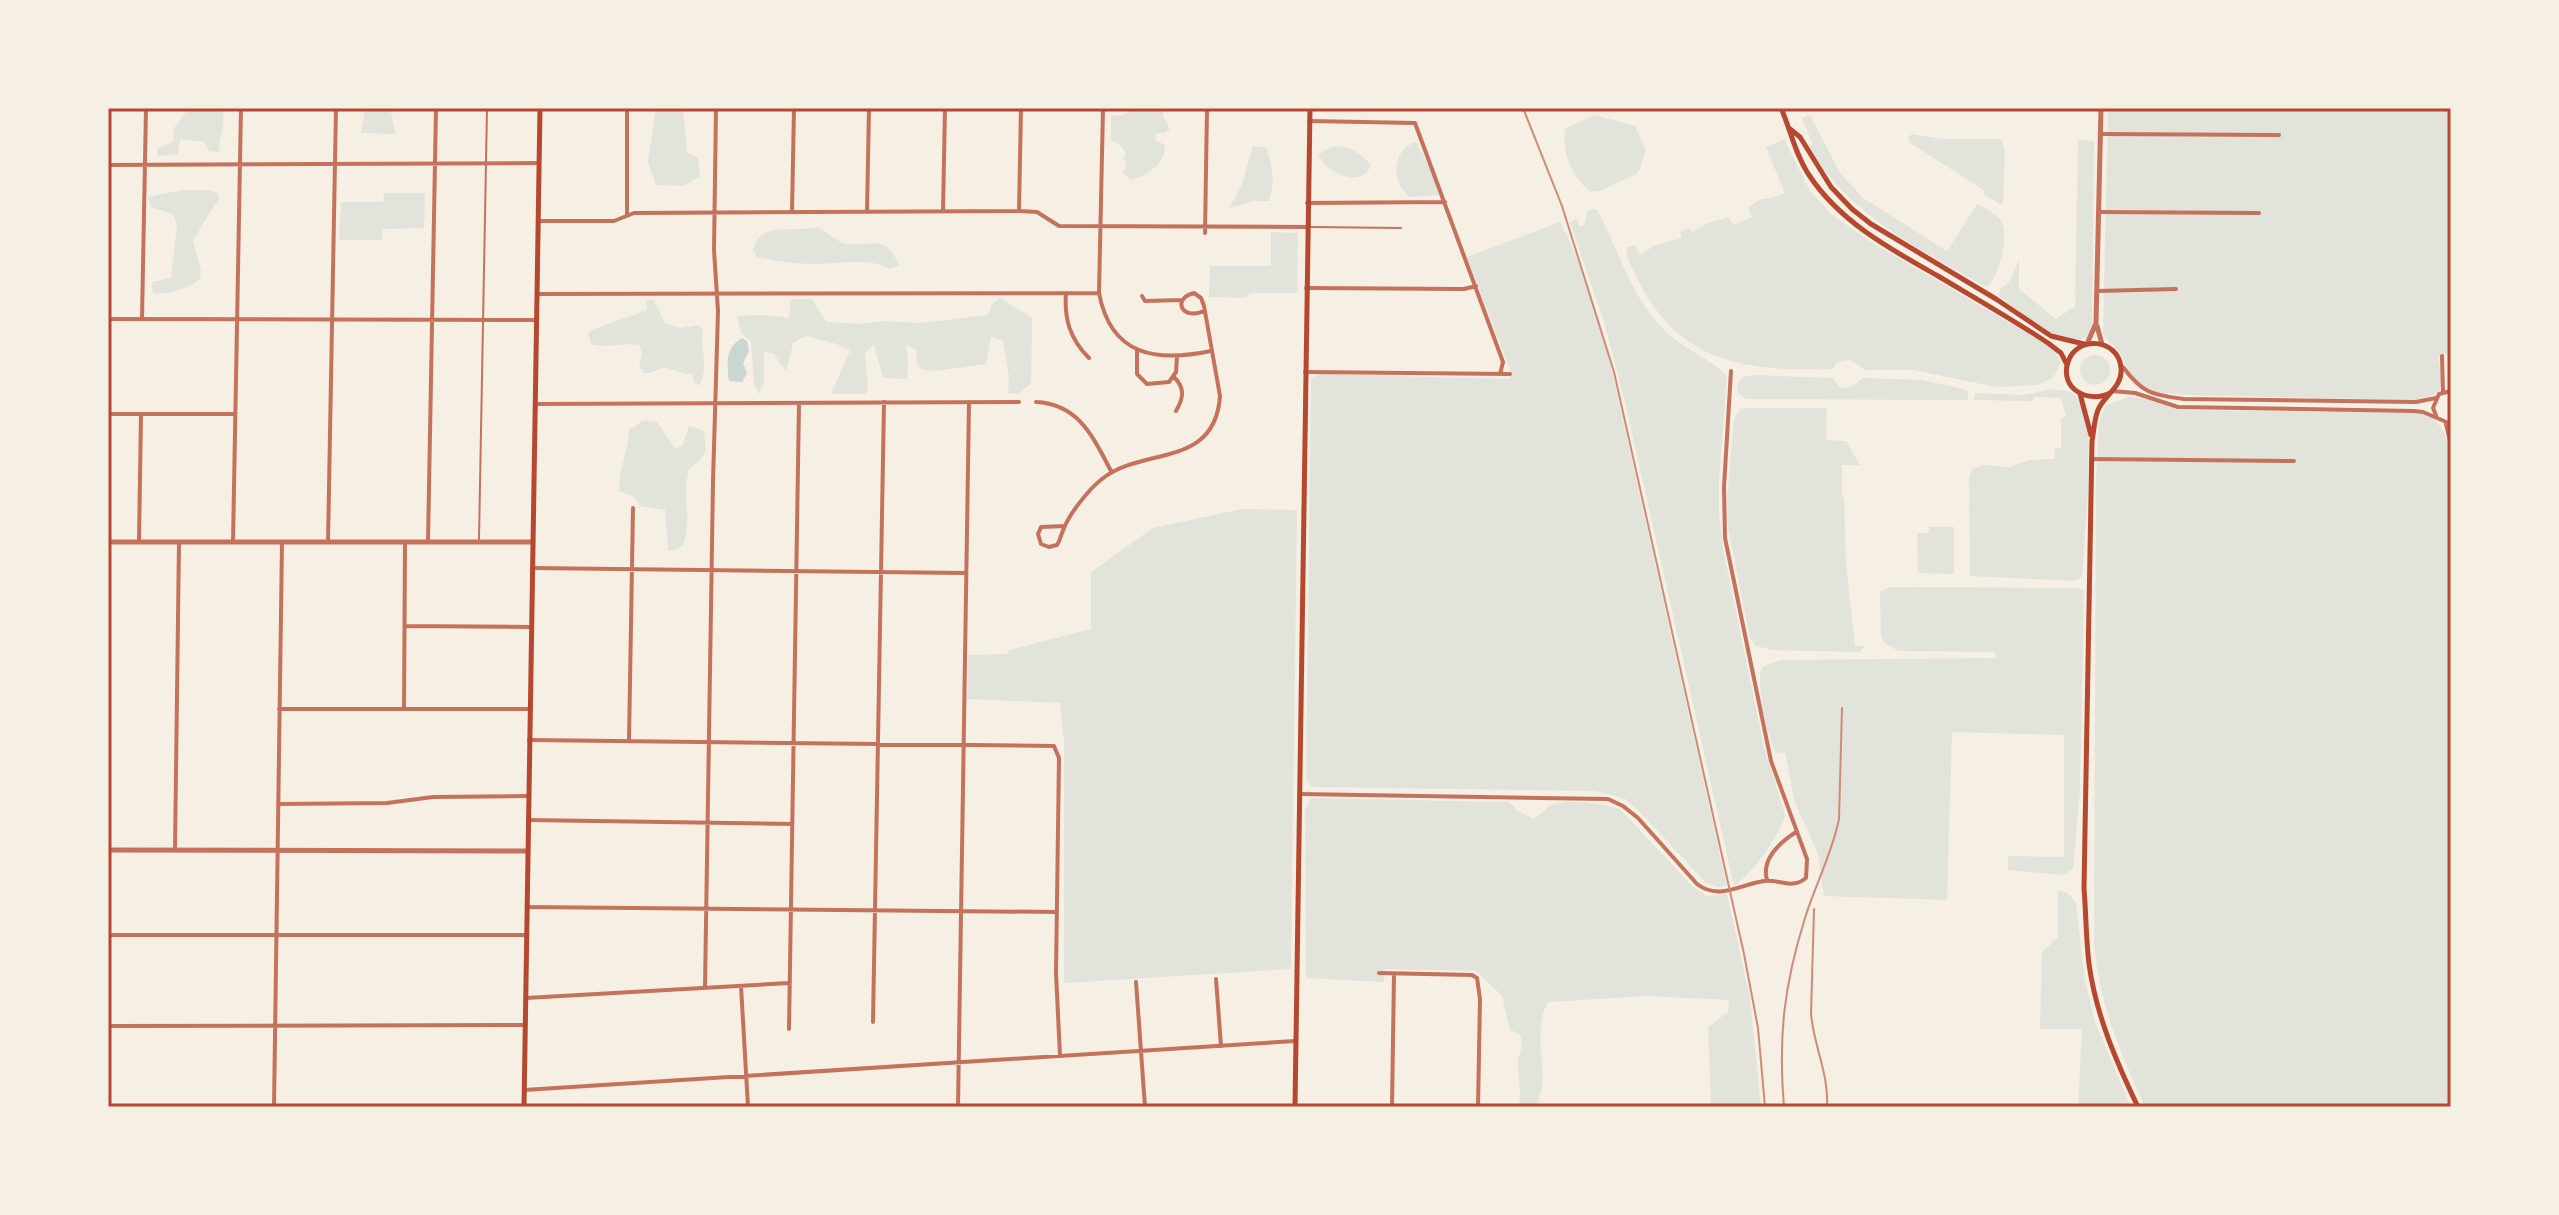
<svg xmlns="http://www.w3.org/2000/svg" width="2559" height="1215" font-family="'Source Sans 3',sans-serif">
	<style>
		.green { fill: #e2e4dc }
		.water { fill: #c9d6d2 }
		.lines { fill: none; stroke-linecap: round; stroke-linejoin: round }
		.service { stroke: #c5725c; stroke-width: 2 }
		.minor { stroke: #c5725c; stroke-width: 4 }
		.tertiary { stroke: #c5725c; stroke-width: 5 }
		.secondary { stroke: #b5482f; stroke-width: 5 }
		.rail { stroke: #cf8b77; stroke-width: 2 }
		.neatline { fill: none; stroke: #b5482f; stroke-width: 3 }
	</style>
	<rect width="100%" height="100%" fill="#f6efe4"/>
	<path class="green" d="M189,108h34c2,20 -3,25 -4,44l-10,-1 -5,-9 -24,-3 -2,15 -20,2 -1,-7 16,-7 1,-14z
		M365,108h42l-16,4 5,22 -35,-1z
		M656,108h27l4,44 11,6 2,18 -17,10 -27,-1 -8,-23z
		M1134,108h30l-1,8 7,13 -6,4h-7l-2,8 9,3c4,18 -17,32 -33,36l-8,-7 4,-11 -4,-3 3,-6 -5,-7 -10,-6v-24l13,-1z
		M2108,108h343v245l-13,3 4,25 -4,12 -18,7 -234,-5c-19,-2 -43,-1 -54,-18 -5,-8 -7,-17 -12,-24 -5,-8 -13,-11 -17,-19z
		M1594,115l41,11 11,24 -6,19 -4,5 -36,17 -9,1c-17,-11 -32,-44 -25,-64z
		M1810,115l30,58 23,25 84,53 30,-47c7,4 17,9 23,15 11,14 -1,60 -14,68 -66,-38 -138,-71 -177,-141l4,-1 -11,-27z
		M1912,134l30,5h60l3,13 -2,50 -3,2 -17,-10 2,-3 -76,-49 -1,-5z
		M1784,139l25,50 22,25 40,28 178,104 12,15 -7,16 -16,8 -42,2 -83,-17h-48l-15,-10 -13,2 -4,7c-77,2 -145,-2 -188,-76 -7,-14 -18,-30 -19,-45l9,-3 5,10 15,-10 27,-7 -2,-6 9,-4 3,4 16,-9 21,-6 4,8 19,-8 -4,-9 11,-8 26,-6 -19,-47z
		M2078,140l16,1 -2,184 -4,11c-31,16 -65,-25 -89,-40l1,-7 9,-7 10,-22v29l37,30 19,-13z
		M1414,142l3,1 17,35 5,17 -30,2c-17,-16 -18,-44 5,-55z
		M1253,146l13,1c7,19 9,35 3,54h-15l-25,7 12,-21z
		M1335,146c17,1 25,7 36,19 -9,25 -46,7 -53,-11z
		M183,190h26l9,4 1,6c-7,6 -18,29 -26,40l8,31 -1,8c-14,11 -30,14 -47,15l-1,-12 19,-4 6,-54 -4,-10 -22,-7 -3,-10z
		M384,193h41l-1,35 -41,1 -1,11h-43l2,-38h42z
		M1594,209l4,2c21,41 34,88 68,121 18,17 44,26 61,44l-8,103v34l4,36 41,198 21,68c-5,21 -33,59 -51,71l-110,-488 -20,-76 -34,-100 7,-3 2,7 5,-1 4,-14z
		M1560,222c24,44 36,93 50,140l117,524 -8,1 -13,-4 -67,-72 -14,-12 -29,-8 -278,-4h-6l-6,-8 5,-401 10,-4 189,5v-10l-43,-112z
		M818,227c9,5 19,15 28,17 25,3 39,-12 53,21l-10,4c-16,-13 -60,-4 -81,-5 -17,-1 -34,-4 -51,-7l-4,-7c8,-30 40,-17 65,-23z
		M1271,232l27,1 -1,60h-47l-4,5 -37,-1 1,-31h61z
		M1000,298l32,20 -1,66 -13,10 -10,-1 1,-16 -6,-36 -12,-4 -5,27 -50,7 -14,-1 -5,-7 -1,-13 -10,-5 2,18 -1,16 -24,-1 -9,-33 -9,7 3,37 -3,5h-34l19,-43 -13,-7 -32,-8 -12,7 -7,29 -12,-18 -10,-2v31l-5,11 -5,-9 -3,-43 -10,-9 -4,-17 29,-1 23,3 2,-19h20l16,23 34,2 23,-3 35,2 69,-8 4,-11z
		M653,299l12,24 16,5 17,-3 5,5c-4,20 7,36 -4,56l-4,-3 -4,-10 -5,1 -22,-7 -14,6h-6l-5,-6 3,-13 -2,-9c-17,-3 -33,4 -49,-1l-3,-11c8,-7 46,-17 59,-23l-1,-9z
		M2080 370a15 15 0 1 1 30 0a15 15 0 1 1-30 0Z
		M1753,375l80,3c8,17 19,9 30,0l59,2 42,9 4,3v8l-222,-1 -8,-6 -1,-8 6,-8z
		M2052,389l19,3 6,5 12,29 -1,65 -6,86 -7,4 -105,-5 -1,-97 3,-10 12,-4 26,2 19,-7 25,-1 1,-11h6v-30l5,-2 -5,-18 -27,-1 -1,4 -59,-1 1,-7 48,2z
		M2128,397l15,1 37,12 244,3c17,9 22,21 27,39v655h-306c-26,-57 -45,-101 -51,-164l2,-466 3,-54 6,-17z
		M1747,408h80l-1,32 20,1 14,24h-18v32h2l2,66 9,83h10l-5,6 -88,-2 -16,-4 -6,-8 -22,-110 -1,-29 7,-80 6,-10z
		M644,420l13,2 18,27 7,-3 7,-20 15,5 2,21 -9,11 -8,6c-8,27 4,44 -6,77l-12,5 -3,-1 -3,-40 -25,-4 -7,-10 -14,-5c0,-22 9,-39 10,-61z
		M1241,509l56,1 -6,459 -227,14v-241l-4,-39 -93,-4 1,-44 40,-1 1,-4 82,-21v-57l62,-44z
		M1929,527h25v47l-36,-1 -1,-40h12z
		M1890,587l189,1 5,3 -4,199 -7,79 -10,6 -55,-5v-14l56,1v-122l-112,-3 -5,168 -123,-4 -6,-42 -23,-51 -10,-51 -9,1c-8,-15 -21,-71 -14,-86l19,-7 215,-2 -1,-6 -97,-1 -13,-8 -4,-6 -1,-45z
		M1311,798l198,4 9,9 15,8c9,-4 13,-12 21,-15 14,-5 53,0 66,5l72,77 15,10 20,-2 23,104 11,109 -50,-1 -3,-79 20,-15 1,-12 -83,-4 -97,6c-16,20 -4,61 -7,85 -1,7 -4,13 -4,20h-19c2,-15 0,-26 -1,-41 -1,-14 7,-15 2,-32l-10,-4 -8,-34 -26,-25 -91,-2 -1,13 -78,-4 -1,-169z
		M2058,890l10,3 8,10 9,77 10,42 36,85h-53l4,-78h-42l2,-77 16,-15z"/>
	<path class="water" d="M742,338l5,3 2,10 -6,12 4,10 -5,9 -13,-1c-2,-18 -4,-33 13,-43z"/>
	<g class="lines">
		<path class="service" d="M1310,227l91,1
			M479,539l8,-431"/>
		<path class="minor" d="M1103,108l-4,185c12,64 58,69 112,58
			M1309,121l106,2 88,239 -3,12
			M2101,134l178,1
			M108,165l431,-2
			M1307,203l138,-1
			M943,211l2,-103
			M1019,211l2,-103
			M792,212l2,-104
			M867,212l2,-104
			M2099,212l160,1
			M627,215v-107
			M538,221h76l20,-8 385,-2 18,1 22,14 248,1
			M1205,233l2,-125
			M1306,288l158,1 12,-3
			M2097,291l79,-2
			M1066,293c-2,26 4,46 23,65
			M537,294l562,-1
			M1142,296l3,5 37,-1
			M108,319l429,1
			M142,319l4,-211
			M1137,349v25l10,10 22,-2 7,-10 1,-15
			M2450,355l1,9
			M2442,356l1,36
			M2123,367c19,26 29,28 61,32l232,3 20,-4
			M1305,372l205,2
			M1174,377c11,11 10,20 2,34
			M2112,391l23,2 43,14 236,4 9,1 14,6
			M2451,391l-12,3 -6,14 4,10 14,6
			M1036,402c43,2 57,35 75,69
			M535,404l484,-2
			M108,414h126
			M2446,424l5,21
			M2092,459l202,2
			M1065,526l-24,1 -3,7 3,10 8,3 8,-2c4,-6 4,-11 7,-17 6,-15 25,-39 38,-49 41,-33 113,-10 118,-83l-16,-90 -3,-8 -7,-5c-22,5 -13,28 10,18
			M139,542l2,-128
			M233,542l8,-434
			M328,542l8,-434
			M428,542l8,-434
			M532,568l434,5
			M405,626l126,1
			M279,709h251
			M404,709l1,-166
			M529,740l525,6 5,12 -3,215 4,83
			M629,740l4,-232
			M1300,794l308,5 15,7 15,12 59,66c22,17 44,0 67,-3 16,-2 27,9 42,-3l1,-19 -36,-98 -46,-223 -1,-51 7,-116
			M278,804l109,-1 46,-6 95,-1
			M528,820l264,4
			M175,850l4,-308
			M1767,880c-6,-21 12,-37 29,-48
			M527,907l529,5
			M108,935h418
			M1379,973l93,2 5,3 3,21 -2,108
			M1216,979l5,67
			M1136,982l9,125
			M741,986l7,121
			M705,987l8,-506 5,-170 -4,-61 2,-142
			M526,998l263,-15
			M873,1022l11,-620
			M108,1026l417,-1
			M789,1029l10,-626
			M524,1090l771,-49
			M274,1107l8,-564
			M958,1107l11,-705
			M1392,1107l2,-133"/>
		<path class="tertiary" d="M2097,326l5,18
			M2087,344l9,-21 5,-215
			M108,542h424
			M108,850l419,1"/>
		<path class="secondary" d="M1781,108c10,23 14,46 28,67 31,47 81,74 129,101 37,22 74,43 110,67l13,10 6,12
			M1790,129l10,8 31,50 21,22 19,15 125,75 55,37 33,8
			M2110,393c-21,11 -51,-4 -42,-31 9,-28 51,-23 53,6 2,19 -17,27 -23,42 -4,10 -4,21 -6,31l-8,447c2,25 2,51 5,76 7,51 27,97 49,143
			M2080,394l11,41
			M524,1107l16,-999
			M1295,1107l15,-999"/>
		<path class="rail" d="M1523,108l39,98 52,166 130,582 14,74 7,79
			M1814,909l-3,105c3,33 18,60 16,93
			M1784,1107c-6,-70 0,-122 21,-189 10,-33 27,-64 34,-99l3,-111"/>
	</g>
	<rect width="2559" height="1215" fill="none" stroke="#f6efe4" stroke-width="220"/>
	<rect x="110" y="110" width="2339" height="995" class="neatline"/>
</svg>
